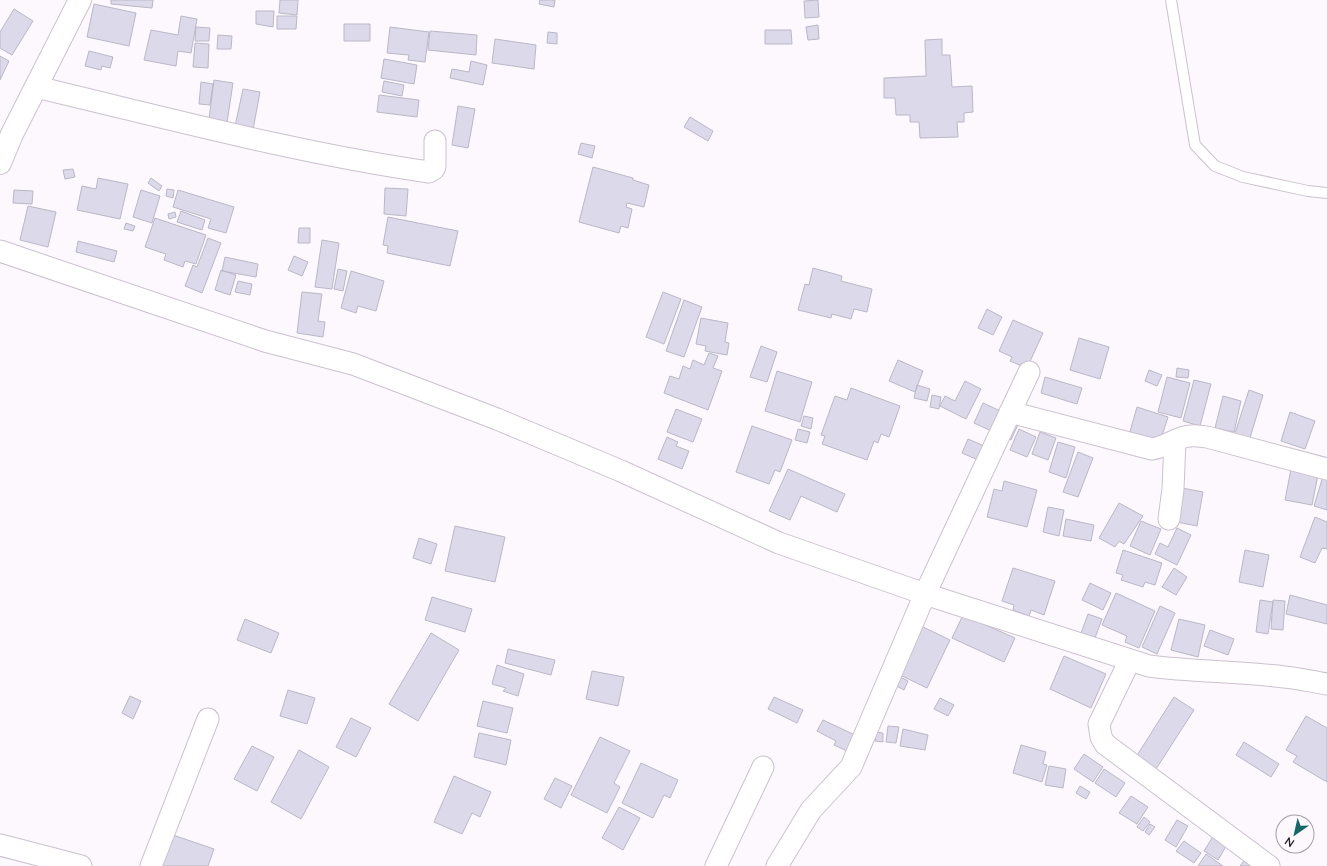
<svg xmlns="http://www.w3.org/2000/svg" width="1327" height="866" font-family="Lato,sans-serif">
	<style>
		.building { fill: #dcd9ea; stroke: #bab7c7 }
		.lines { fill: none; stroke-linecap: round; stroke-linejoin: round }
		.service-casing { stroke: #ccc1cf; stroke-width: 12 }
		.minor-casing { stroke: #ccc1cf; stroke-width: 23 }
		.tertiary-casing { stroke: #ccc1cf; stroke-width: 24 }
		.service { stroke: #fff; stroke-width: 10 }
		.minor { stroke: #fff; stroke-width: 21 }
		.tertiary { stroke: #fff; stroke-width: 22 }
	</style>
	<rect width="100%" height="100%" fill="#fdf8fe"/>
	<path class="building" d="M111,0h42l-1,8 -41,-4z
		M280,0h18l-1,15 -18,-2z
		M540,0h15l-1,7 -15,-3z
		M818,0l1,17 -14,1 -1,-17z
		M94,4l42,9 -7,33 -42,-9z
		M14,9l19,12 -21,34 -12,-7v-16z
		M256,11h18l-1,16 -17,-3z
		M181,16l16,3 -6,34 -13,-2 -2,15 -32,-6 7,-30 27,5z
		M277,16h20l-1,13h-19z
		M344,24h26v17h-26z
		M818,25l1,14 -11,1 -2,-13z
		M196,27l14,1 -1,13h-14z
		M390,27l39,5 -4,30 -17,-2 1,-5 -22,-2z
		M765,30h26l1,14h-27z
		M430,31l47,4 -1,20 -48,-5z
		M548,32l9,1v11l-10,-1z
		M218,35l14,1 -1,13h-14z
		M495,39l41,6 -2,24 -42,-6z
		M942,39v16h8l2,32 20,-1 1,26 -9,1v9h-7l1,15 -38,1 -1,-16h-9v-7h-14l-1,-17h-11v-20l42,-2 -1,-36z
		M195,43l14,1 -1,24 -15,-1z
		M89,51l24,6 -3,11 -8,-2 -1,4 -16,-4z
		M0,56l9,5 -9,19z
		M384,59l33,6 -3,19 -33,-6z
		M471,61l16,4 -4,20 -33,-7 2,-9 17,3z
		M214,80l19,3 -7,46 -18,-2z
		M384,81l20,4 -2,11 -20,-4z
		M201,82l12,2 -3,21 -11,-1z
		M243,89l17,3 -8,43 -18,-4z
		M379,95l40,5 -2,17 -40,-5z
		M458,106l17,3 -7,39 -16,-3z
		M690,117l23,14 -5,10 -24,-14z
		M581,143l14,3 -3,12 -14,-4z
		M593,167l40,11v2l16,5 -5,22 -17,-4 -1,4 6,2 -4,19 -7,-2 -2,7 -40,-11z
		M73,169l2,8 -10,2 -2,-9z
		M98,178l30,6 -8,35 -43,-9 5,-24 14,3z
		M151,178l11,8 -3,5 -11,-8z
		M385,188l23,1 -2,27 -22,-2z
		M167,189l7,1 -1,8 -7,-2z
		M14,190l19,1 -1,13 -19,-1z
		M141,190l19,6 -8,27 -19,-6z
		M178,190l56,17 -8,26 -18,-5 3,-9 -38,-12z
		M28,206l28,6 -8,35 -28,-7z
		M181,211l24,9 -3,10 -25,-8z
		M175,212l1,5 -7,2 -1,-5z
		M388,217l70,14 -8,35 -63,-13 1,-7 -5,-1z
		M155,218l51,17 -10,29 -11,-3 -2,6 -19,-7 2,-6 -21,-7z
		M126,223l9,3 -2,5 -9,-2z
		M299,228h11v15h-12z
		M208,238l13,5 -19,50 -17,-7 8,-21 4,2z
		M322,240l17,3 -7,46 -17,-2z
		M78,241l39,10 -3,11 -38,-10z
		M294,256l14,6 -6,14 -14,-6z
		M225,257l33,7 -2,13 -34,-6z
		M813,268l29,8 -1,5 31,8 -5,23 -13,-3 -3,10 -19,-5 -1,4 -33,-8 7,-26 4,1z
		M338,269l9,2 -4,20 -9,-2z
		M221,270l15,5 -6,20 -15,-5z
		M351,271l33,10 -8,30 -18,-5 -2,7 -15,-5z
		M238,281l14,3 -2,11 -15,-3z
		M302,292l20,2 -4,27 7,1 -2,15 -26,-4z
		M663,292l18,7 -17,45 -18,-7z
		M684,300l18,7 -18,50 -18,-6z
		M987,309l15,8 -9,18 -15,-7z
		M701,318l27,5 -3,19 4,1 -2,12 -22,-4 1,-5 -10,-2z
		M1013,320l30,13 -16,35 -17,-7 2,-4 -13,-6z
		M1079,338l30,9 -9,32 -30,-9z
		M761,346l16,6 -10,30 -17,-5z
		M709,353l9,3 -5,12 9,3 -14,39 -44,-17 6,-17 9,3 4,-13 7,3 3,-9 11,5z
		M898,360l25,11 -8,21 -26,-11z
		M1177,368l12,2 -1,8 -12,-1z
		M1149,370l13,5 -5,11 -12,-5z
		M777,371l35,11 -12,40 -35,-11z
		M1045,377l37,11 -5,16 -36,-11z
		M1167,377l23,6 -9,35 -23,-6z
		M1194,380l17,4 -11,42 -17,-5z
		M965,381l16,8 -15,30 -26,-13 5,-10 10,5z
		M917,385l13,4 -3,12 -13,-3z
		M851,388l49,18 -11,31 -8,-3 -3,9 -4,-2 -7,19 -45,-16 3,-8 -4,-1 14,-39 12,4z
		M1249,390l14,5 -14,46 -15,-5z
		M932,395l9,2 -2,12 -9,-2z
		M1223,396l18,5 -7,31 -19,-4z
		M983,403l37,17 -9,20 -37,-17z
		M1137,407l31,10 -9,28 -30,-10z
		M676,409l26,10 -9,23 -26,-10z
		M1290,412l25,9 -10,28 -24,-8z
		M804,416l9,2 -2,11 -10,-3z
		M752,426l40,14 -12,32 -5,-2 -6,14 -33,-12z
		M798,429l12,3 -3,11 -12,-3z
		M1019,429l17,8 -9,20 -17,-7z
		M1040,432l16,6 -8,22 -16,-6z
		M667,437l11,5 -2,4 13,5 -7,18 -24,-10z
		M968,439l23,10 -6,14 -23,-10z
		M1058,442l17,5 -9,31 -17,-6z
		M1078,452l15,6 -15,39 -15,-5z
		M788,469l57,25 -8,18 -36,-16 -11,24 -21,-9z
		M1291,469l27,6 -6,30 -27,-5z
		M1323,476l4,1v33l-13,-4z
		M1004,481l33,9 -10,37 -40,-10 7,-28 8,2z
		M1182,488l21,4 -6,34 -20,-4z
		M1119,503l24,13 -19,28 -5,-3 -4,6 -16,-9z
		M1048,507l16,3 -5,26 -16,-4z
		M1315,517l12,5v27l-5,-1 -7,15 -15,-6z
		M1066,519l28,6 -3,16 -28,-5z
		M1141,521l20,8 -11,26 -20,-9z
		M455,526l50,11 -10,45 -50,-11z
		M1177,528l14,7 -14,30 -22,-11 5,-11 8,4z
		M419,538l18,6 -6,20 -18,-6z
		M1123,550l39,13 -7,22 -10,-3 -2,5 -22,-7 2,-5 -7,-2z
		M1245,550l24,5 -6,32 -24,-5z
		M1013,568l42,13 -11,34 -13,-5 -2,6 -16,-6 1,-5 -12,-4z
		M1174,568l13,9 -11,18 -14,-8z
		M1090,583l21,10 -8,17 -21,-10z
		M1116,593l39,18 -16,37 -14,-6 2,-6 -25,-11z
		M1290,595l37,10v19l-41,-10z
		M432,597l40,12 -7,23 -40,-12z
		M1260,600l13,2 -5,32 -12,-2z
		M1273,600l12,1 -2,29 -12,-1z
		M1160,606l15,7 -18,41 -15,-7z
		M1088,614l14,5 -7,19 -14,-5z
		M963,615l52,23 -11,24 -52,-24z
		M245,619l34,14 -8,20 -34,-13z
		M1179,619l26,6 -7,32 -27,-7z
		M919,625l31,15 -23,48 -31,-15z
		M1210,630l24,9 -6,16 -24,-9z
		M431,633l28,17 -41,71 -29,-17z
		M508,649l47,11 -4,15 -46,-12z
		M1064,656l42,18 -15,34 -41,-19z
		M497,665l27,9 -6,22 -15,-5 3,-3 -14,-4z
		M592,671l32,6 -6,29 -32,-7z
		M895,674l13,7 -4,9 -13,-7z
		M288,690l27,8 -8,26 -27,-8z
		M130,696l11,5 -8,18 -11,-6z
		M774,697l29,13 -6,13 -29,-14z
		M1174,697l20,13 -38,59 -20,-12z
		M940,698l14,7 -6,11 -14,-7z
		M483,701l30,7 -6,25 -30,-7z
		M1306,716l21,12v54l-34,-20 4,-6 -11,-6z
		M351,718l20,10 -15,29 -20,-10z
		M823,720l34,16 -8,16 -15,-7 2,-4 -19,-10z
		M888,726l11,1 -3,16 -10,-1z
		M903,729l25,6 -3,15 -25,-4z
		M876,732l7,1v9l-8,-1z
		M479,733l32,7 -5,25 -32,-8z
		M600,737l30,14 -16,32 6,4 -13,26 -36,-18z
		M1244,742l35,22 -8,13 -35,-22z
		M1021,745l25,7 -3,12 4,1 -5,17 -29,-9z
		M252,746l22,11 -17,34 -23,-12z
		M299,750l30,17 -28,52 -30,-17z
		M1084,754l19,13 -10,15 -19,-13z
		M641,763l37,17 -8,18 -6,-3 -11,23 -31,-15z
		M1049,766l17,3 -3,19 -18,-3z
		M1104,769l21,14 -9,14 -21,-14z
		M454,776l37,16 -11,25 -8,-4 -10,21 -28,-12z
		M555,778l17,8 -11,22 -17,-9z
		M1080,786l10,6 -4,7 -10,-6z
		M1131,796l17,11 -11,17 -18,-11z
		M619,807l21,11 -17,32 -21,-12z
		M1144,817l6,5 -7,9 -6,-4z
		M1177,820l11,6 -12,21 -11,-7z
		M1150,824l5,3 -6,8 -4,-3z
		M170,834l44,15 -6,17h-49z
		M1214,835l14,8 -10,17 -14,-9z
		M1184,841l17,12 -7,10 -18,-12z
		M1206,854l17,12h-25z
		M1247,857l13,9h-20z"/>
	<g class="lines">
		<g class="service-casing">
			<path id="service" d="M1171,0l24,145 20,21 28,11 65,14 19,2"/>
		</g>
		<g class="minor-casing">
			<path id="minor" d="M36,87c131,31 261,66 393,85l5,-3 1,-3v-25
				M0,251l265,90 88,23 144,55 124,52 158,72 146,51 224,72c45,6 90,5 135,11 15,1 29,5 43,7
				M1010,412l142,37c15,-2 26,-13 39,-13 6,-1 11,1 16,1l120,32
				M1169,519l4,-30 2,-48
				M1130,660l-31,64 2,13 4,7 164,122
				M0,845l81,21
				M151,866l57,-147
				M716,866l47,-99
				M777,866l34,-56 40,-43 74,-173 104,-222"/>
		</g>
		<g class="tertiary-casing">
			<path id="tertiary" d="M0,163l12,-29 68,-134"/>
		</g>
		<use href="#service" class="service"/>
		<use href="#minor" class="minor"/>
		<use href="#tertiary" class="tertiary"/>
	</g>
	<g transform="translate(1295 834) rotate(214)"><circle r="19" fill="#fdf8fe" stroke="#a5a1a6"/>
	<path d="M0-3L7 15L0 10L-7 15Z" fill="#186767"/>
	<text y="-6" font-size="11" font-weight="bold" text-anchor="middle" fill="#221e23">N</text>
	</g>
</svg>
